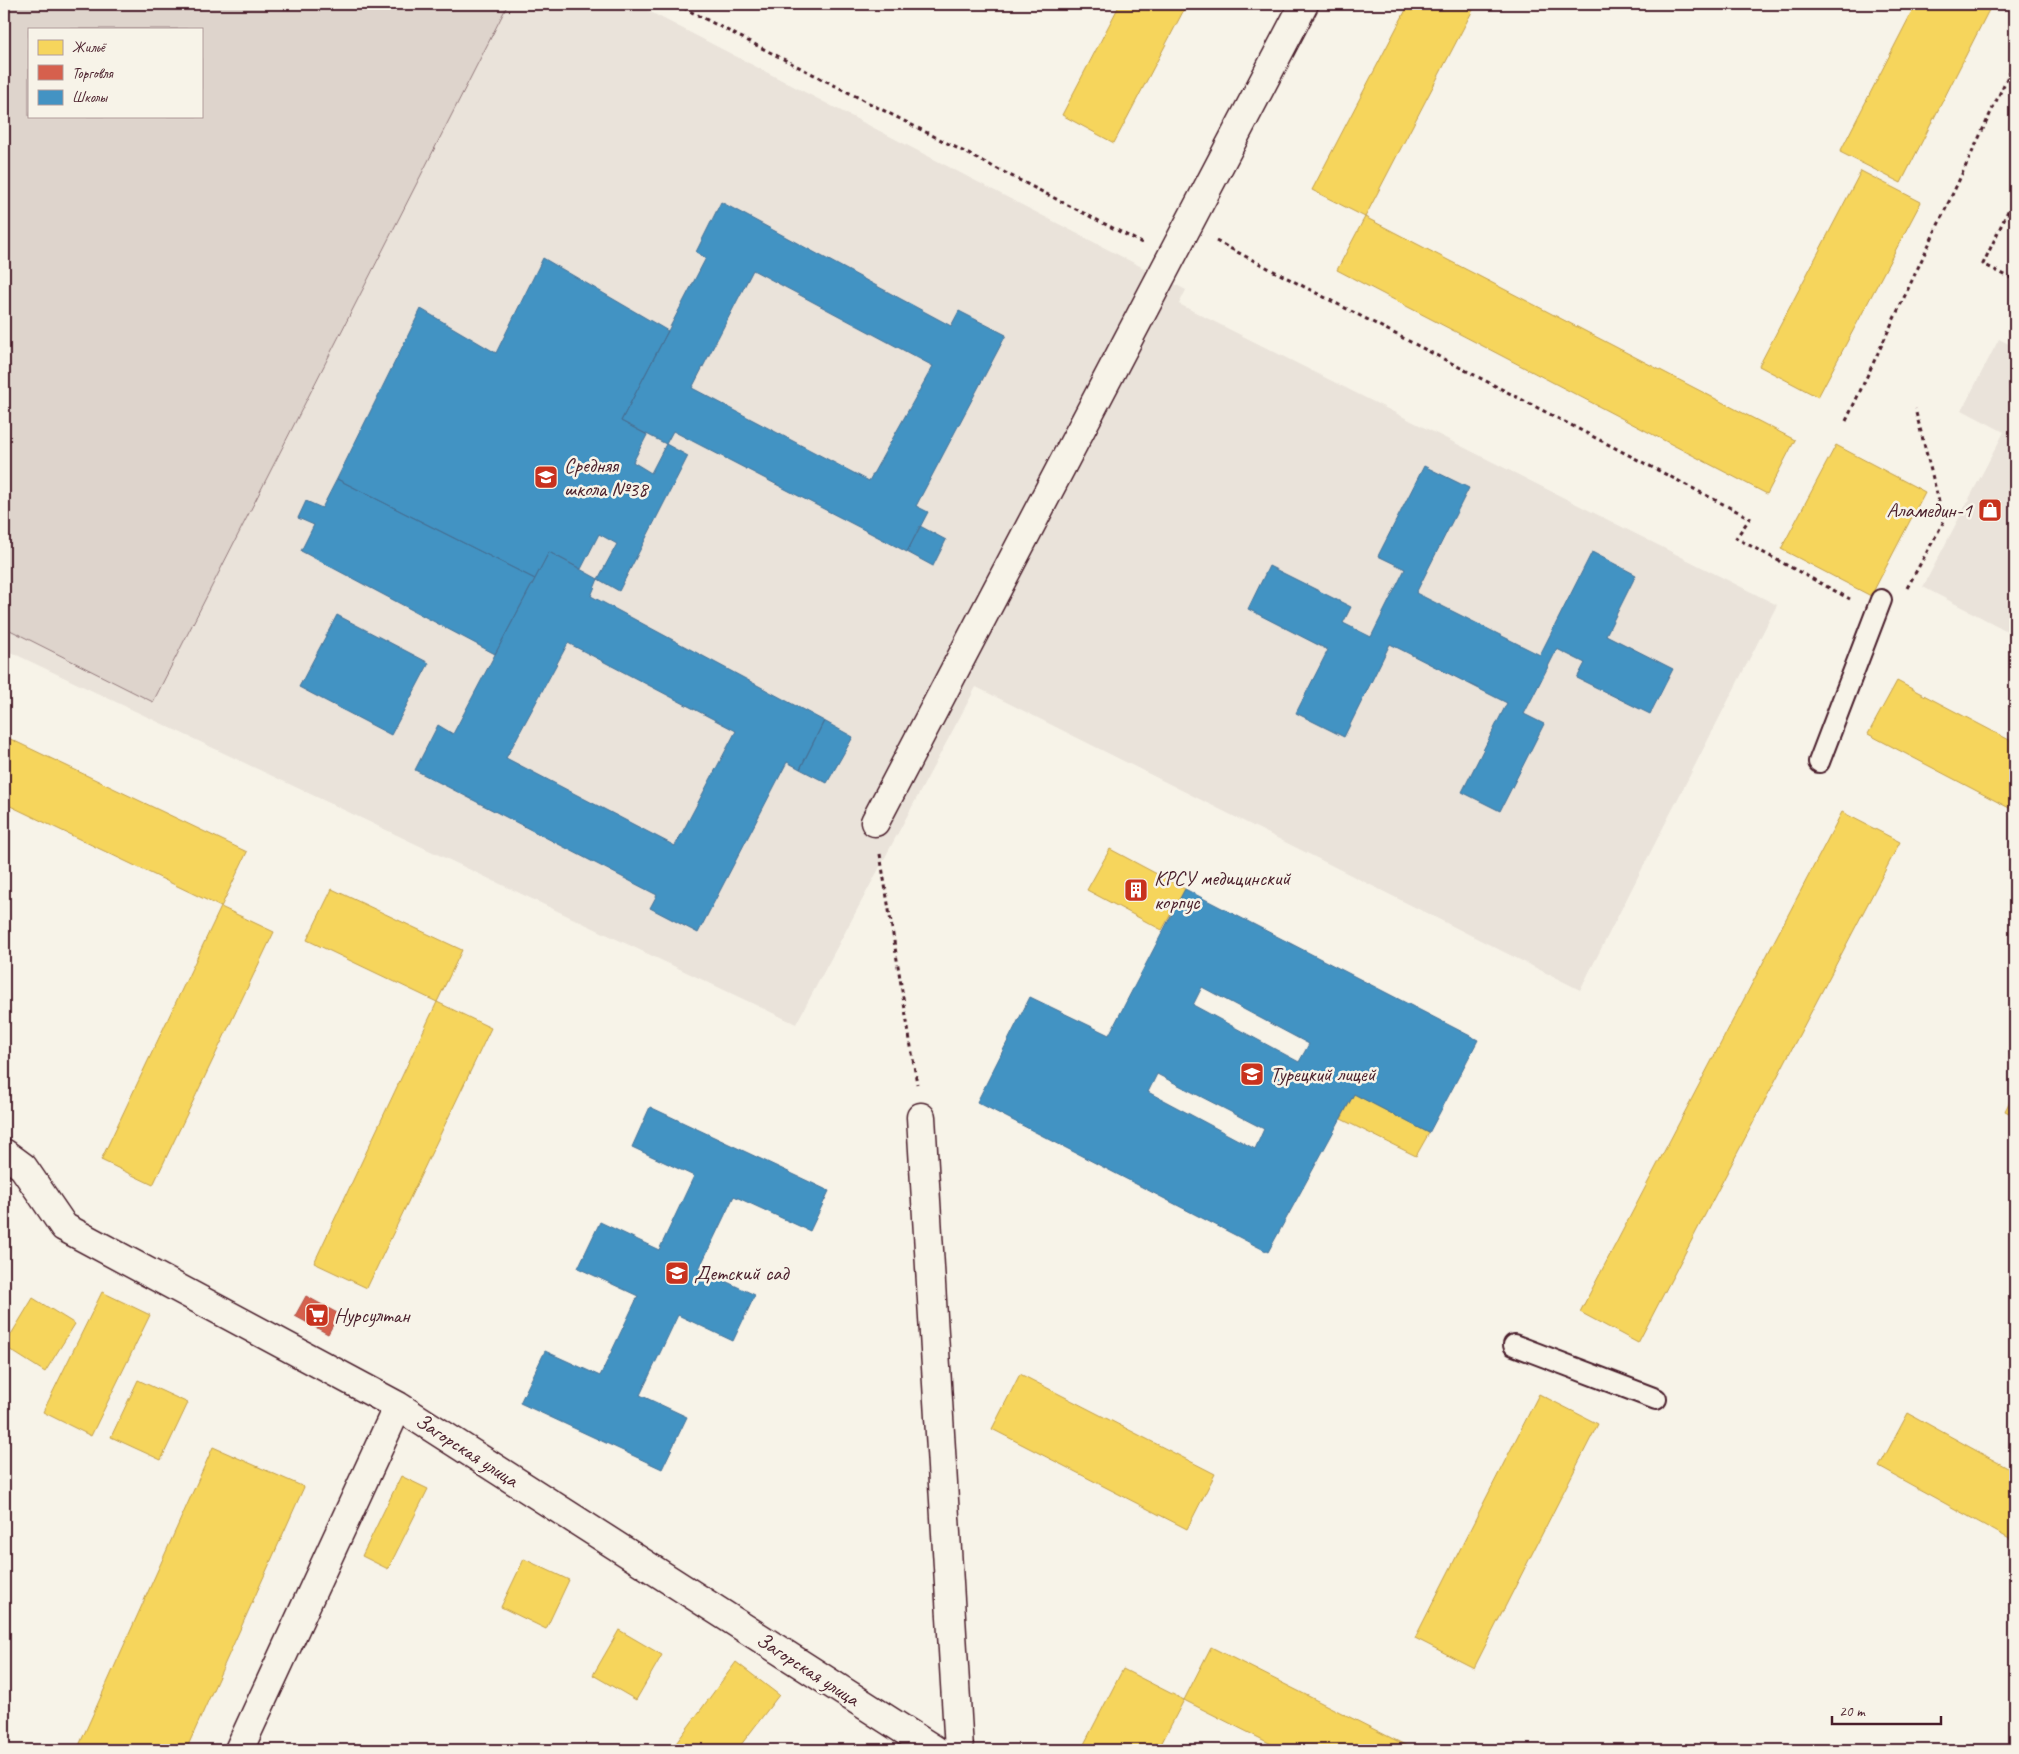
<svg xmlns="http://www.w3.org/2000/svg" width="2019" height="1754" font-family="Caveat,sans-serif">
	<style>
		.built { fill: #eae3da; fill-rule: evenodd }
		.green { fill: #ded4cc; stroke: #947a7c; fill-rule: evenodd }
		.homes { fill: #f6d55c; stroke: #c29e4d }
		.shops { fill: #d6604d; stroke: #ac4c43 }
		.schools { fill: #4393c3; stroke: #457095; fill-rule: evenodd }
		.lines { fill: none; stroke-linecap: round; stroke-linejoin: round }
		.lane-casing { stroke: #4a1f2b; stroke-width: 24 }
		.street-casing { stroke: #4a1f2b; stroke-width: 31 }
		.path { stroke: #4a1f2b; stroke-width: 3; stroke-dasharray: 4 4; stroke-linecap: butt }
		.lane { stroke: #f7f3e8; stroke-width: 20 }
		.street { stroke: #f7f3e8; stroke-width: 28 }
		.labels { text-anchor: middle; stroke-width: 5; stroke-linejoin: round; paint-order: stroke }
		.poi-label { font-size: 21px; fill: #4a1f2b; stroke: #f7f3e8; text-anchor: start }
		.street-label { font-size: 21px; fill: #4a1f2b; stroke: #f7f3e8 }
	</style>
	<rect width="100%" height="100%" fill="#f7f3e8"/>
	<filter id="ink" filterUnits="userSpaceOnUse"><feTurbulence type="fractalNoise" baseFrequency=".02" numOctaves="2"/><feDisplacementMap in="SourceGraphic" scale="10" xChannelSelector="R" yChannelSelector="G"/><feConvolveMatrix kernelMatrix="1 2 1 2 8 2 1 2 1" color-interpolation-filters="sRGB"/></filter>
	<g filter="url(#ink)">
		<path class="built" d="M4,4h631l551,286 -7,14 598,301 -197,385 -604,-303 -180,337 -792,-375zM29,29h172v87h-172z
			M1999,339l16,8v288l-92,-48 81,-155 -42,-22z"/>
		<path class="green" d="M4,4h504l-355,698 -149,-75zM29,29h172v87h-172z"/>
		<path class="homes" d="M1120,4h67l-73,139 -52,-28z
			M1409,4h67l-111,213 -53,-27z
			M1916,4h76l-91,179 -61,-31z
			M1861,171l60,31 -103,195 -59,-31z
			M1365,217l430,223 -28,54 -430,-224z
			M1836,445l89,47 -54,104 -90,-47z
			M1897,681l118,62v68l-147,-77z
			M4,736l243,116 -26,55 -217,-104z
			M1842,812l58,30 -262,501 -58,-31z
			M1110,849l75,40 -23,41 -75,-40z
			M332,889l130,61 -25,52 -130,-62z
			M221,907l53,25 -121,253 -52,-25z
			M437,1002l54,26 -124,260 -53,-25z
			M2015,1091v25l-10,-5z
			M1354,1094l75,39 -13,23 -75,-37z
			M102,1292l48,23 -59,121 -48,-24z
			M33,1298l42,26 -30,48 -41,-26z
			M1020,1374l195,100 -28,55 -195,-100z
			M138,1380l50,23 -27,57 -50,-23z
			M1539,1394l59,30 -124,244 -59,-30z
			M1908,1413l107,59v70l-136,-75z
			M213,1447l91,40 -118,263h-109z
			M401,1476l27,13 -40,80 -26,-13z
			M524,1559l45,21 -23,49 -45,-22z
			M619,1630l43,25 -26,45 -43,-25z
			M1211,1647l204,103h-132l-99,-50z
			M736,1662l43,33 -42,55h-57l-6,-4z
			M1123,1669l61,31 -26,50h-77z"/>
		<path class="shops" d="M306,1296l33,18 -11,20 -33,-18z"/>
		<path class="schools" d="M721,202l230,124 8,-15 47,24 -90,171 12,6 -21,40 -234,-121 -7,13 -45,-23 85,-163 -10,-6zM753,270l180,96 -64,115 -177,-93z
			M543,258l125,73 -47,90 26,14 -14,27 18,11 15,-29 22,12 -69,135 -21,-12 19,-35 -18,-10 -18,35 -32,-17 -14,27 -198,-100 84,-170 75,44z
			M1424,466l45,22 -53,105 124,62 52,-103 44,23 -30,60 67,34 -23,45 -73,-36 8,-15 -28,-14 -33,65 20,10 -44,87 -38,-19 45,-89 -117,-59 -46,93 -48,-24 32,-63 -80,-41 21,-43 82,41 -8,16 28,14 34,-68 -27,-13z
			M337,479l198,100 -40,75 -194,-103 13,-26 -16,-7 8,-17 16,7z
			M920,526l26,14 -13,26 -26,-14z
			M549,552l49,27 -7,17 233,125 -24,48 -13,-7 -89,171 -48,-25 7,-13 -242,-125 23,-45 15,9zM568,643l168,88 -61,115 -169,-88z
			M337,615l92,48 -38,72 -92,-48z
			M824,721l29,16 -26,46 -27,-14z
			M1185,889l293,151 -49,93 -75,-39 -86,158 -291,-150 53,-105 79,38zM1202,987l107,57 -10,18 -106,-57zM1157,1074l107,55 -9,20 -107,-57z
			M650,1107l179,84 -19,40 -76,-35 -35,73 56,26 -22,46 -55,-26 -38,80 47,22 -25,52 -142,-66 25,-52 55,25 38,-80 -60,-28 22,-46 59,28 35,-74 -62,-29z"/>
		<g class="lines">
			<g class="lane-casing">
				<path id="lane" d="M1819,762l62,-162
					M1514,1345l142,54"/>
			</g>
			<g class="street-casing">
				<path id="street" d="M875,822l429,-818
					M921,1117l38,633
					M4,1153l19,14 41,60 334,179 537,344
					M239,1750l159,-344"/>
			</g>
			<path class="path" d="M676,4l466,239
				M2015,196l-32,68 32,16
				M1216,241l534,277 -14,20 114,61
				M1846,421l169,-360
				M1907,588l37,-67 -29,-112
				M880,854l37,230"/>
			<use href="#lane" class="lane"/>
			<use href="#street" class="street"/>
		</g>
	</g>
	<defs>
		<g id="school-square" transform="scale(1.25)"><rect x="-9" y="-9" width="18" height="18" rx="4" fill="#c8321e" stroke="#f7f3e8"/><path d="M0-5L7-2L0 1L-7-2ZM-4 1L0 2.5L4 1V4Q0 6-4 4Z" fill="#fff"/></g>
		<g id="shop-square" transform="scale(1.25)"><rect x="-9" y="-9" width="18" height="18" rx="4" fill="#c8321e" stroke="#f7f3e8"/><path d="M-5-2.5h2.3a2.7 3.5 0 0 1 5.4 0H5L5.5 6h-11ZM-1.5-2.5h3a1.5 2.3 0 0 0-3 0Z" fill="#fff"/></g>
		<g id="building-square" transform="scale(1.25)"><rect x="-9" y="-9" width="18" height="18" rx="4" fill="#c8321e" stroke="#f7f3e8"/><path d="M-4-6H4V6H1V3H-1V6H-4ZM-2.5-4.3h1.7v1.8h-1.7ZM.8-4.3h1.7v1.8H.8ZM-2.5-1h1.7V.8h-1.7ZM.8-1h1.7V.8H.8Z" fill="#fff"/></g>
		<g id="supermarket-square" transform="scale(1.25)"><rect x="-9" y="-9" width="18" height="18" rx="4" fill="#c8321e" stroke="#f7f3e8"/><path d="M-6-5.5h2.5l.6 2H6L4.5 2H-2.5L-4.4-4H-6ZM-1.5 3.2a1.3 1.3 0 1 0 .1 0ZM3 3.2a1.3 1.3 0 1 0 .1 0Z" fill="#fff"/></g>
	</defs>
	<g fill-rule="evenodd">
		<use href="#school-square" x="546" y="477"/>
		<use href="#shop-square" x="1990" y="510"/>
		<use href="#building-square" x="1136" y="890"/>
		<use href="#school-square" x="1252" y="1074"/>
		<use href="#school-square" x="677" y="1273"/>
		<use href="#supermarket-square" x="317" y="1315"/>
	</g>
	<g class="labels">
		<g class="poi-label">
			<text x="564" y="472">Средняя<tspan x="564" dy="24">школа №38</tspan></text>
			<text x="1972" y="517" text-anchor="end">Аламедин-1</text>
			<text x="1154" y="885">КРСУ медицинский<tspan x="1154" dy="24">корпус</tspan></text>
			<text x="1270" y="1081">Турецкий лицей</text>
			<text x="694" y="1280">Детский сад</text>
			<text x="334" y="1322">Нурсултан</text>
		</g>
		<g class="street-label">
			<text transform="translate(467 1450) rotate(33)" y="7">Загорская улица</text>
			<text transform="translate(808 1669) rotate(33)" y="7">Загорская улица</text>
		</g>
	</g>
	<rect width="2019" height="1754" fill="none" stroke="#f7f3e8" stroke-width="20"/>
	<rect x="10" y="10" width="1999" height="1734" fill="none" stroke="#4a1f2b" stroke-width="2" filter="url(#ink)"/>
	<rect x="28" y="28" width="175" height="90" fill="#f7f3e8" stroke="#b29e9c"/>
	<rect x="38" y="40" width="25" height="15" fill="#f6d55c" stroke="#b29e9c"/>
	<text x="72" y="52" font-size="15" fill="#4a1f2b">Жильё</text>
	<rect x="38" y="65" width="25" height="15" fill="#d6604d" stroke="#b29e9c"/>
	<text x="72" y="78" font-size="15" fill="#4a1f2b">Торговля</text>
	<rect x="38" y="90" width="25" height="15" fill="#4393c3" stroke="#b29e9c"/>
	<text x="72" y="102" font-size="15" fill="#4a1f2b">Школы</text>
	<path d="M1832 1716v8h109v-8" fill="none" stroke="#4a1f2b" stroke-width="2.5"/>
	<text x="1839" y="1716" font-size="15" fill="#4a1f2b" stroke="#f7f3e8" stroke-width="4" paint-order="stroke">20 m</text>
</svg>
